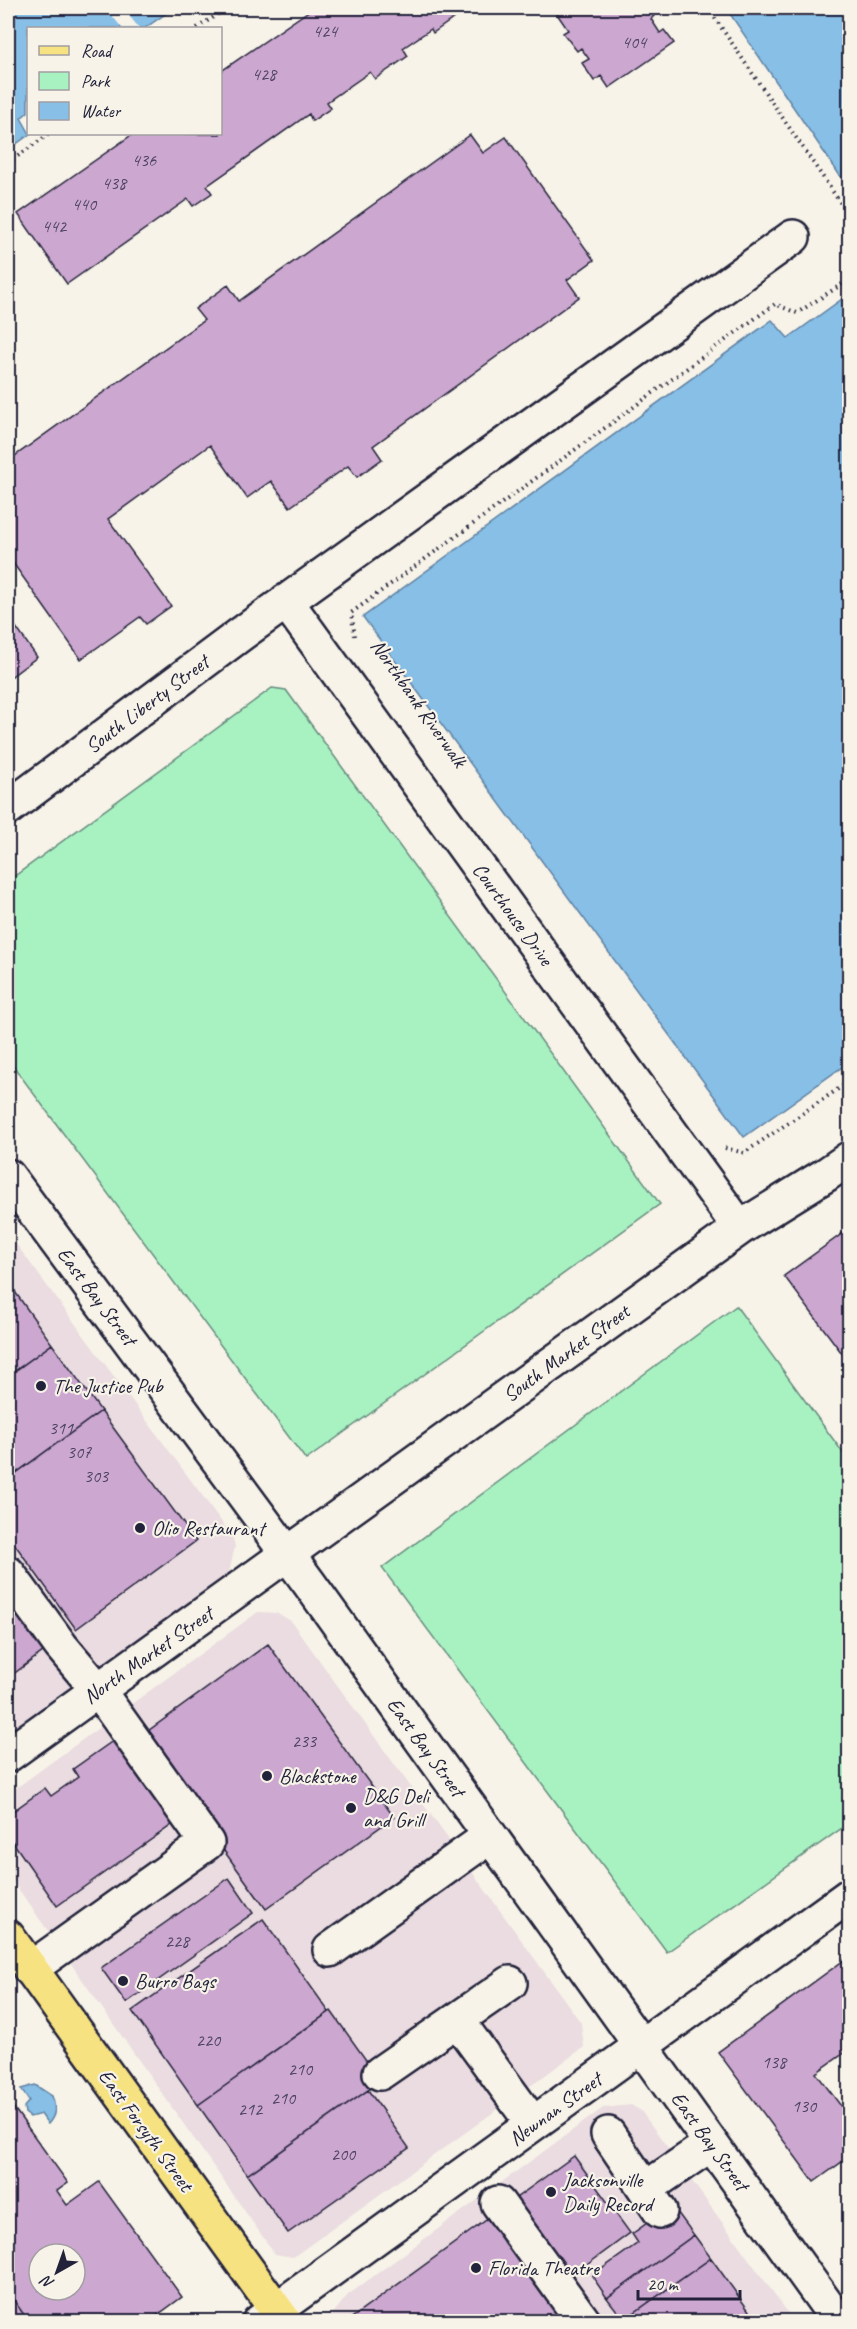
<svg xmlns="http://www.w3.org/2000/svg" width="857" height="2329" font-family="Caveat,sans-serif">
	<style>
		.built { fill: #eadce0 }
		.green { fill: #a8f2c1; stroke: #658a7e; stroke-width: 1.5 }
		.water { fill: #87bfe6; stroke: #5f80a2; stroke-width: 1.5 }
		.pier { fill: #f7f3e8 }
		.building { fill: #cca7cf; stroke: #22223b; stroke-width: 1.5; fill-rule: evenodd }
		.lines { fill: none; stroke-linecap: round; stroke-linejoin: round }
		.minor-casing { stroke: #22223b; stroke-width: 38 }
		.major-casing { stroke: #22223b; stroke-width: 38 }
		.path { stroke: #22223b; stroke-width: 4; stroke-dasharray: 1.5 4.5; stroke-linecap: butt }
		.minor { stroke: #f7f3e8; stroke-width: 33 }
		.major { stroke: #f7e281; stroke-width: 33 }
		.poi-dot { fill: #22223b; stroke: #f7f3e8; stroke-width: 2 }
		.labels { text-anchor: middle; stroke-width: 4.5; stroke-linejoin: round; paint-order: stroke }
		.number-label { font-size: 18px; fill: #4c4360 }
		.street-label { font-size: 21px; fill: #22223b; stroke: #f7f3e8 }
		.poi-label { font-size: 21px; fill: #22223b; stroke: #f7f3e8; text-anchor: start }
	</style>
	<rect width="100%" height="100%" fill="#f7f3e8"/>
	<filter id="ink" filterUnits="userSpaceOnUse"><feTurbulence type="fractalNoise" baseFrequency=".0167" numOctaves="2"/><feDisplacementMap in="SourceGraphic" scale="12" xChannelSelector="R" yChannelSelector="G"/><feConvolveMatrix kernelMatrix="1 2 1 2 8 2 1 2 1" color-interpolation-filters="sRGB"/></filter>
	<g filter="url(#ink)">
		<path class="built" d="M8,1233l224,303 3,10 -6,27 -221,159z
			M258,1612l19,1 14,8 290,402 3,24 -291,210 -18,-3 -267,-380v-80z
			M631,2105l10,6 153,210 -461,1 -2,-6 17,-21 255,-187z"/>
		<path class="green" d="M272,688l14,2 374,514 -354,256 -298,-401v-178z
			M736,1306l113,155v362l-182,129 -285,-384z"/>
		<path class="water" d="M8,8h166l-29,20h-117v84l-7,6 9,16 -22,16z
			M726,8h123v181z
			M849,294v768l-105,75 -381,-520 409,-297 16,18z
			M35,2085l17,11c4,12 4,19 -4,28l-7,-10 -11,3 -5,-4 -1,-6 5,-6 -8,-12z"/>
		<path class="pier" d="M106,8h17l16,20h-17z"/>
		<path class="building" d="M313,8h149l2,3 -31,22 -2,-4 -28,19 5,8 -33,23 -5,-7 -43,30 4,6 -19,13 -3,-7 -102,72 5,7 -19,13 -5,-7 -121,85 -49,-70 115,-80h87v-62z
			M553,8h95l6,8 -3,3 9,14 4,-3 10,13 -65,45 -8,-12 -7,5 -12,-18 7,-4 -8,-11 -4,3 -14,-18 5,-3z
			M470,135l13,18 23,-16 88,123 -27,20 12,17 -206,149 9,13 -25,18 -9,-11 -58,41 -19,-26 -24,17 -37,-53 -102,74 63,87 -25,18 -6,-7 -59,42 -73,-103v-49l2,-2 -2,-3v-41l196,-141 -9,-11 33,-24 11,16z
			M8,616l29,41 -29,22z
			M850,1228v136l-66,-88z
			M8,1282l44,62 -44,32z
			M52,1344l49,67 -93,68v-103z
			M101,1411l95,130 -120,88 -68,-94v-56z
			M8,1601l36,50 -36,27z
			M268,1644l126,173 -128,92 -125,-173z
			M117,1738l59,84 -119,84 -49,-71v-20l37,-27 6,8 27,-19 -5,-8z
			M229,1878l24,35 -127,90 -25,-35z
			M263,1919l66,93 -131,93 -66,-94z
			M847,1958l3,3v88l-34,24 34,45v38l-36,26 -96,-130z
			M331,2011l50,70 -134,94 -49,-70z
			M368,2090l41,58 -121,85 -41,-58z
			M8,2100l60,83 -11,8 10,14 32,-23 83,115 -34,25h-119l-21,-30zM39,2254h36v36h-36z
			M574,2156l56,77 -69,51 -56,-78z
			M672,2205l22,30 -87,63 -15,-22 46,-33 -6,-9z
			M493,2215l77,107h-220l-1,-2z
			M694,2235l17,23 -87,62 -17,-22z
			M711,2258l46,64h-134l1,-2z
			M8,2292l21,30h-21z"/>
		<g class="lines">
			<g class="minor-casing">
				<path id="minor" d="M286,601l454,627
					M8,808l233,-174 552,-397
					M8,1176l301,407 530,739
					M8,1573l53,73 37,44 109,153 -177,126
					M8,1755l732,-527 87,-54 23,-16
					M330,1950l160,-114
					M457,2020l76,104
					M380,2073l130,-90
					M608,2134l52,77
					M645,2189l66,-45
					M498,2203l86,119
					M259,2322l591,-427"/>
			</g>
			<g class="major-casing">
				<path id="major" d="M8,1937l277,385"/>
			</g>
			<path class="path" d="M708,8l142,209
				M197,28l30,-20
				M8,163l41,-29
				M355,636l-4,-23 424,-309 22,9 53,-34
				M725,1148l19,5 106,-72"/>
			<use href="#minor" class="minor"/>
			<use href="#major" class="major"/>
		</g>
	</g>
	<g class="poi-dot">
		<circle cx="41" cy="1386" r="6"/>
		<circle cx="140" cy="1528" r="6"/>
		<circle cx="267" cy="1776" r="6"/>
		<circle cx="351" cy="1808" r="6"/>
		<circle cx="123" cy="1981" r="6"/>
		<circle cx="551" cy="2192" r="6"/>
		<circle cx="476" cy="2268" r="6"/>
	</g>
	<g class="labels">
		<g class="number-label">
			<text x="325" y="37">424</text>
			<text x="634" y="48">404</text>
			<text x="264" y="80">428</text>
			<text x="144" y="166">436</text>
			<text x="114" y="189">438</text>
			<text x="84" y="210">440</text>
			<text x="54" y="232">442</text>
			<text x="61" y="1434">311</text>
			<text x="79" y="1458">307</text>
			<text x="96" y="1482">303</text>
			<text x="304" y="1747">233</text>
			<text x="177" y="1947">228</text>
			<text x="208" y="2046">220</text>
			<text x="774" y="2068">138</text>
			<text x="300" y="2075">210</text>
			<text x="283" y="2104">210</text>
			<text x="804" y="2112">130</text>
			<text x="250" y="2115">212</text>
			<text x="343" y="2160">200</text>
		</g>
		<g class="street-label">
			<text transform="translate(419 703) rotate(55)" y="7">Northbank Riverwalk</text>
			<text transform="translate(147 704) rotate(-37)" y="7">South Liberty Street</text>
			<text transform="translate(513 914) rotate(54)" y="7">Courthouse Drive</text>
			<text transform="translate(97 1296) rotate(53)" y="7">East Bay Street</text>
			<text transform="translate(566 1353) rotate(-36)" y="7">South Market Street</text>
			<text transform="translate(148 1655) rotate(-35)" y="7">North Market Street</text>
			<text transform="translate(426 1747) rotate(54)" y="7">East Bay Street</text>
			<text transform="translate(555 2109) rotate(-36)" y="7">Newnan Street</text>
			<text transform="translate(146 2130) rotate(54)" y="7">East Forsyth Street</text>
			<text transform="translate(710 2141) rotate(54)" y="7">East Bay Street</text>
		</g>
		<g class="poi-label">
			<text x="53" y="1393">The Justice Pub</text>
			<text x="152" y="1535">Olio Restaurant</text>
			<text x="279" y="1783">Blackstone</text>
			<text x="363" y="1803">D&amp;G Deli<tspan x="363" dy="24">and Grill</tspan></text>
			<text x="135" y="1988">Burro Bags</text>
			<text x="563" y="2187">Jacksonville<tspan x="563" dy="24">Daily Record</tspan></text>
			<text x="488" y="2275">Florida Theatre</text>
		</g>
	</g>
	<rect width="857" height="2329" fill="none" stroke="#f7f3e8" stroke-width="30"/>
	<rect x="15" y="15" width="827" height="2299" fill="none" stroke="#22223b" stroke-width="2" filter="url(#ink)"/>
	<rect x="27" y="27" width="195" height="108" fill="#f7f3e8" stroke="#a29fa3" stroke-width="1.5"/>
	<rect x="39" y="46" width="30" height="9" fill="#f7e281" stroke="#a29fa3" stroke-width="1.5"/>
	<text x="81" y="57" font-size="18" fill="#22223b">Road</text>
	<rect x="39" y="72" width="30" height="18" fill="#a8f2c1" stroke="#a29fa3" stroke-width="1.5"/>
	<text x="81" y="87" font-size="18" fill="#22223b">Park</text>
	<rect x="39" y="102" width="30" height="18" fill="#87bfe6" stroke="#a29fa3" stroke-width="1.5"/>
	<text x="81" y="117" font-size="18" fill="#22223b">Water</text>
	<g transform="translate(57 2272) rotate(220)"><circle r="28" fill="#f7f3e8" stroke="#a29fa3" stroke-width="1.5"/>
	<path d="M0-4.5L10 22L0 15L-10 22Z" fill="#22223b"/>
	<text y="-9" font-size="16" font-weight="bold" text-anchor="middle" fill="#22223b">N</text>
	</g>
	<path d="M638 2290v9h102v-9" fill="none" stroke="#22223b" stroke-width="3"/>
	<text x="647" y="2290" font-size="18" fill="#22223b" stroke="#f7f3e8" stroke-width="4.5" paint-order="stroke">20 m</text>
</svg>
